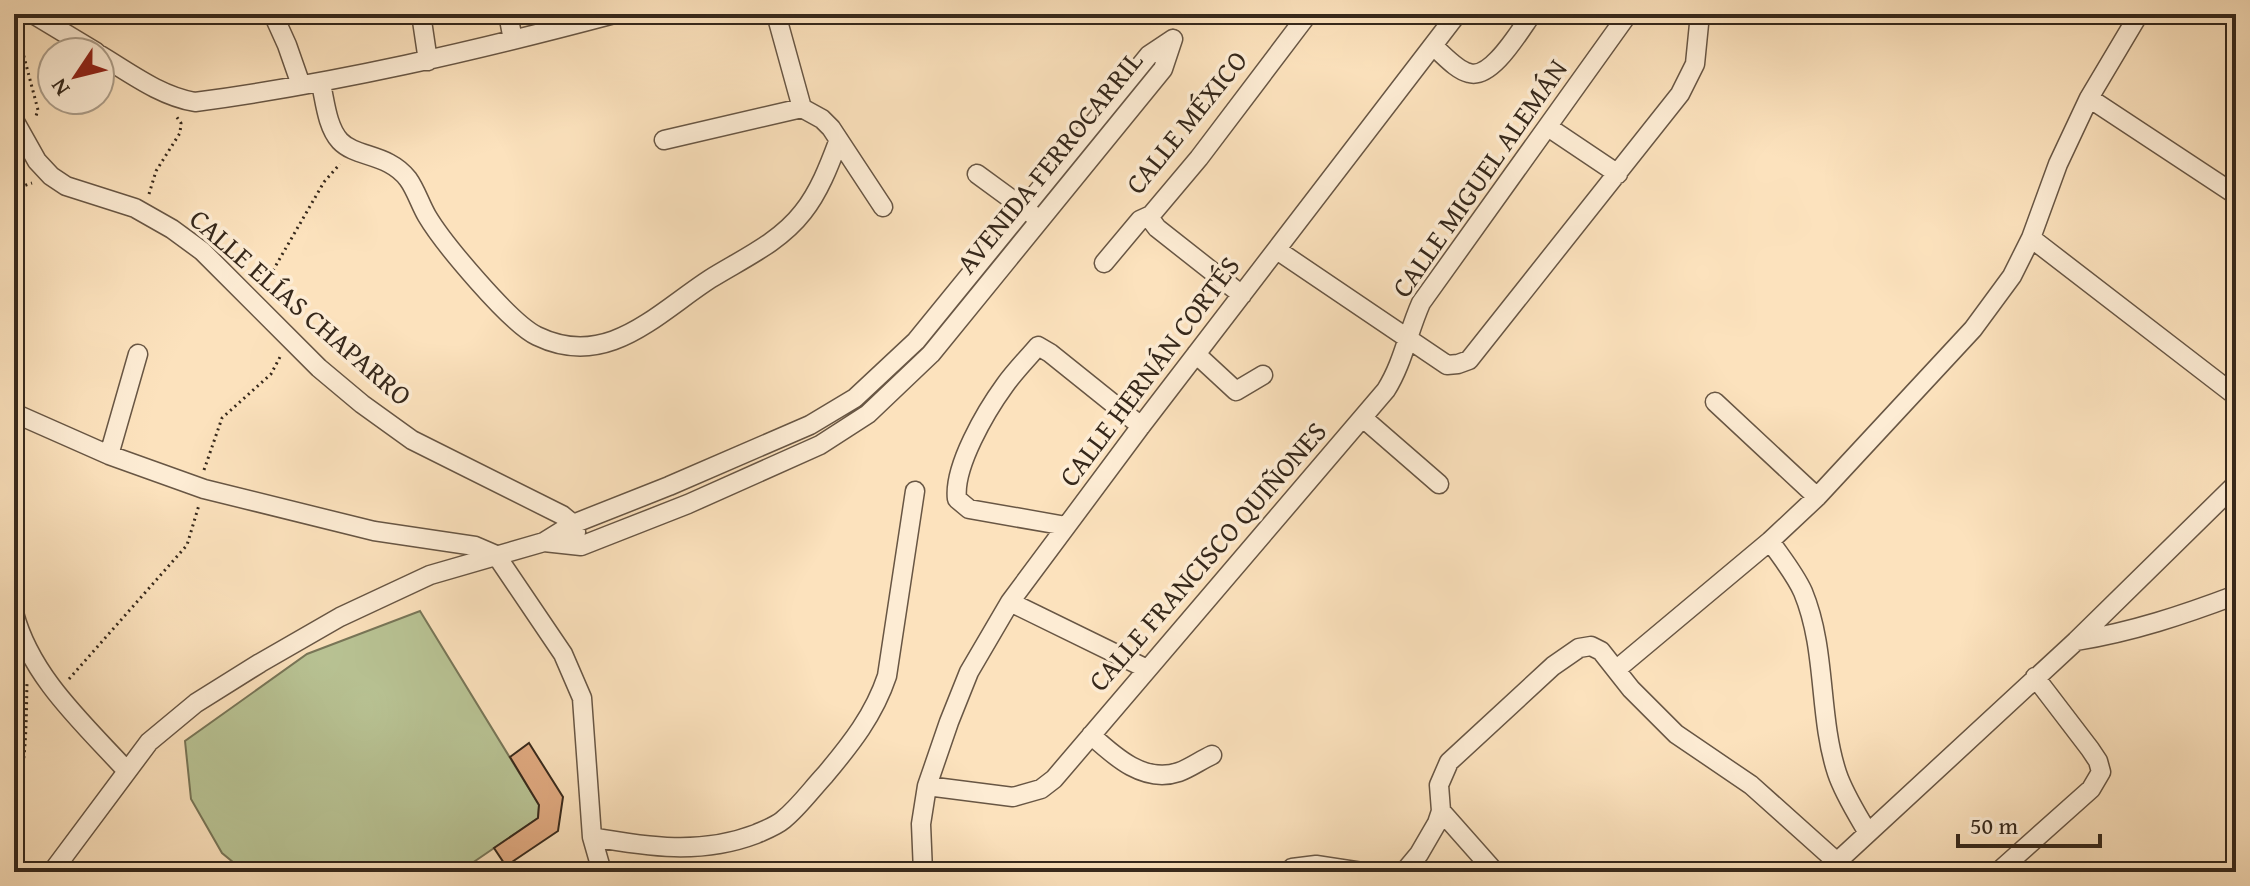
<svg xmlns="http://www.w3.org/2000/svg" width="2250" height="886" font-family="'Gentium Book Plus',serif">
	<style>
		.green { fill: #b9c495; stroke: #787658; stroke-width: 2 }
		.building { fill: #e2ab82; stroke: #36281b; stroke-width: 2 }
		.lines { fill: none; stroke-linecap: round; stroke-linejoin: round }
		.street-casing { stroke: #685644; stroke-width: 21 }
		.path { stroke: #36281b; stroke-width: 3; stroke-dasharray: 2 4; stroke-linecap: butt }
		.street { stroke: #fdecd4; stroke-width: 18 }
		.labels { text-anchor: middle; stroke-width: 7; stroke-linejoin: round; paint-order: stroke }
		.street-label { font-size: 28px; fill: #36281b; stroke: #fdecd4 }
	</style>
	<rect width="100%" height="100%" fill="#fce2bd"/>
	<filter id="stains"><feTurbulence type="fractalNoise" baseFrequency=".0025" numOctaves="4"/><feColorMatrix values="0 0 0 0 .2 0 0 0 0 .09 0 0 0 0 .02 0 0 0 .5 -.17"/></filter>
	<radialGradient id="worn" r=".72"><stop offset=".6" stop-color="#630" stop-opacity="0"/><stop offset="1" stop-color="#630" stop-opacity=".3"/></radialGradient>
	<path class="green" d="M420,611l119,194 -1,13 -79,54h-214l-23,-19 -31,-54 -6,-58 122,-87z"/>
	<path class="building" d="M529,743l34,54 -5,34 -52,35 -12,-18 44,-30 1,-13 -29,-48z"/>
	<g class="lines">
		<g class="street-casing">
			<path id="street" d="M33,14l63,38
				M273,14l14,31 14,40
				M421,14l7,47
				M508,14l5,26
				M776,14l26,94 20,11 9,9 52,79
				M1433,46c10,8 23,24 36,27 23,7 51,-43 63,-59
				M100,55c30,18 60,41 95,47 142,-19 280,-51 419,-88
				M321,84c4,17 6,43 19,57 16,17 48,12 68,38 8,11 12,25 19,37 16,27 83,107 110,120 70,34 119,-22 173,-57 32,-20 69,-36 93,-67 16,-20 26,-46 35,-70
				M2089,98l147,97
				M14,120l23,41 14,15 15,10 69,22 37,21 30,22 117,117 43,36 50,36 150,75 11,9 3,8
				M1548,127l70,47
				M664,140l138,-32
				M977,174l56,41
				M1151,215v5l6,8 85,67
				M2031,238l205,158
				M1277,250l170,115 11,-1 11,-4 211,-266 15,-30 5,-50
				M1104,263l36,-43 11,-5 48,-57 109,-144
				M1196,354l40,37 27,-16
				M1715,402l102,95
				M14,413l95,42 95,34 170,42 101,15 21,9 67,99 19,44 10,139 10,35
				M1363,418l76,66
				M109,455l29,-101
				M1066,526l-97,-17 -12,-10c-4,-32 29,-88 48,-114 10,-14 22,-26 33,-39l12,7 91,73
				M1770,541c11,16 25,33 33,51 24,58 15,123 34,181 7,21 20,41 31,60
				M544,542l37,4 28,-11 79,-31 132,-59 48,-31 63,-60 232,-285 10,-30
				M1010,602l137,67
				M14,613c17,64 69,110 113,158
				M2076,641c56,-9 107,-26 160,-46
				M1617,669l153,-128 47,-44 156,-168 39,-53 19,-38 27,-74 31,-66 50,-84
				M1091,735c23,21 53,49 88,37 11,-4 22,-12 33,-17
				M927,786l86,11 28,-8 13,-10 332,-389c17,-27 22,-58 35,-87l207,-289
				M1441,811l54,61
				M592,837c56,10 109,18 164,-3 9,-4 20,-8 27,-14 16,-13 28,-30 42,-45 26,-31 49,-60 62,-99l28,-185
				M1292,868l24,-3 46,7
				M52,872l97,-130 47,-39 64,-40 80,-46 90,-42 114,-33 29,-18 96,-38 141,-61 45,-27 61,-57 233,-286 24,-16
				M923,872l-2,-48 6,-38 22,-64 20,-50 41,-70 131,-176 316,-412
				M1404,872l15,-18 18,-31 4,-12 -2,-26 10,-23 104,-96 26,-18 12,-2 10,5 30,38 45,45 75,51 86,77
				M1826,872l250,-231 160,-157
				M1998,872l93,-83 10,-17 -3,-11 -8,-12 -55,-72"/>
		</g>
		<path class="path" d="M19,26l4,27 15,57 -3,9
			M14,189l18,-6
			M149,194l7,-23 24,-38 1,-10 -5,-7
			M264,286l60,-104 16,-18
			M204,470l18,-52 49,-44 9,-17
			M69,679l118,-134 12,-40
			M14,690h12
			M14,805c13,-39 12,-82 13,-123"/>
		<use href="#street" class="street"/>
	</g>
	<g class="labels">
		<g class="street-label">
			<text transform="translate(1186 122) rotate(-51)" y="10">CALLE MÉXICO</text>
			<text transform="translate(1049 162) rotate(-51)" y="10">AVENIDA FERROCARRIL</text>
			<text transform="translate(1479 178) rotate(-55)" y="10">CALLE MIGUEL ALEMÁN</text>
			<text transform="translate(301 307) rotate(41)" y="10">CALLE ELÍAS CHAPARRO</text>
			<text transform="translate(1149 371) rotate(-53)" y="10">CALLE HERNÁN CORTÉS</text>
			<text transform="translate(1207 556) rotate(-49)" y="10">CALLE FRANCISCO QUIÑONES</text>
		</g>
	</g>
	<rect width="2250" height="886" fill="none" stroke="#fce2bd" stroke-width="48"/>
	<rect x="16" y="16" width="2218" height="854" fill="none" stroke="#36281b" stroke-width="4"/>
	<rect x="24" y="24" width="2202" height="838" fill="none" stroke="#36281b" stroke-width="2"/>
	<g transform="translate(76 76) rotate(235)"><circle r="38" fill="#fdecd4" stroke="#ad9e8a" stroke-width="2"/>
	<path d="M0-6L14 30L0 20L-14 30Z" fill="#8f2418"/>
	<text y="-12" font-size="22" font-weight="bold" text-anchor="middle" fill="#36281b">N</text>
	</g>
	<path d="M1958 834v12h142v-12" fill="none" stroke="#36281b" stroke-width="4"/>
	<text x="1970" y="834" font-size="24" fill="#36281b" stroke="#fdecd4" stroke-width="6" paint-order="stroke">50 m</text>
	<rect width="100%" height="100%" filter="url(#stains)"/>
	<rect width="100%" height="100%" fill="url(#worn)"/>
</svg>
